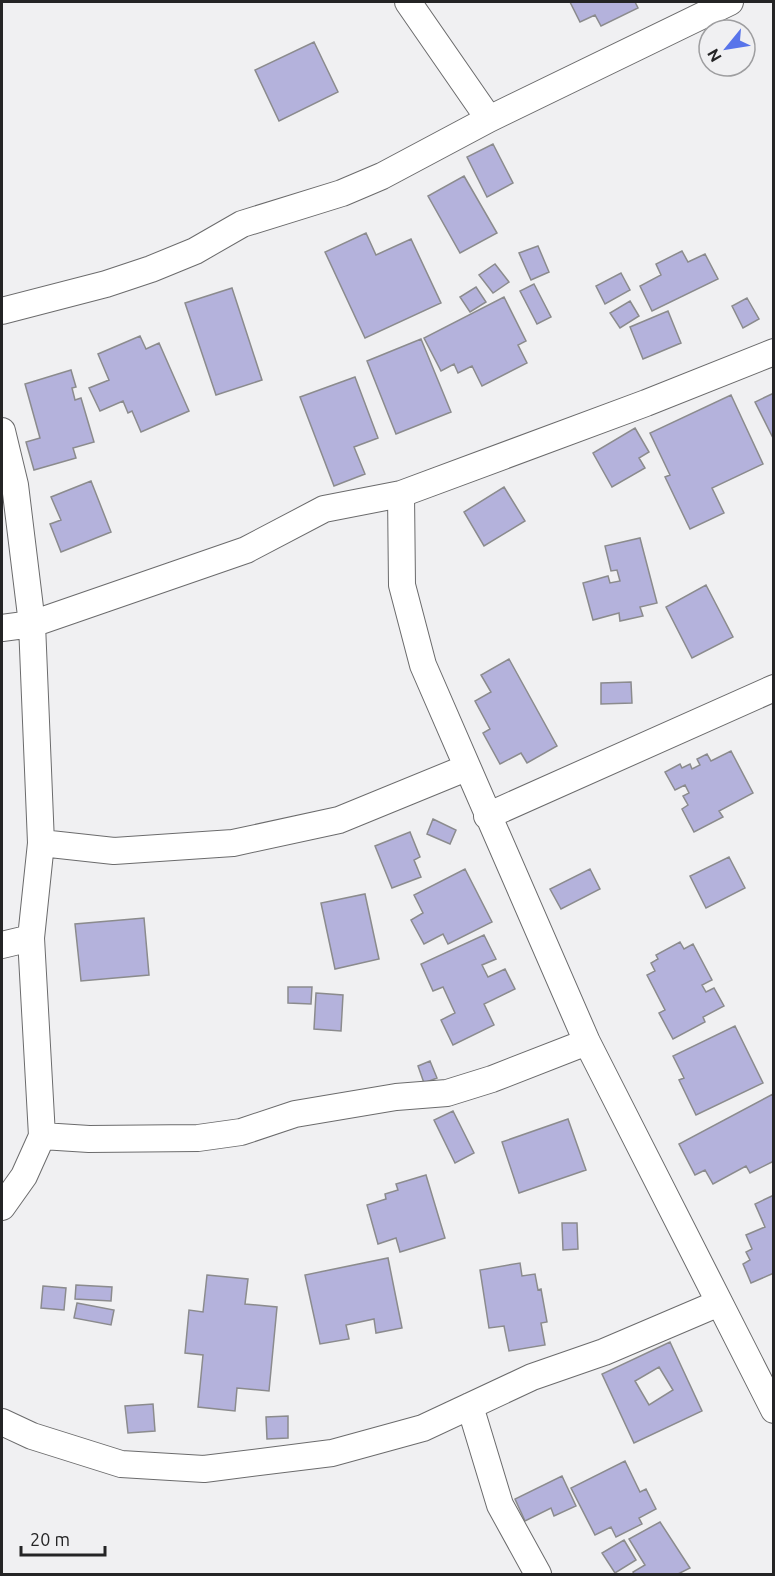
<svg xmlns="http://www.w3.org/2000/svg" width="775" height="1576" font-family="Ubuntu,sans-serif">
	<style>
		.building { fill: #b4b2dc; stroke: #8b8b8d; stroke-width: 1.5; fill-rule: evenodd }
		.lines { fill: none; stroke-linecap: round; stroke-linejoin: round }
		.street-casing { stroke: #6b6b6c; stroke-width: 28 }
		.street { stroke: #fff; stroke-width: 26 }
	</style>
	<rect width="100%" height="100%" fill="#f0f0f2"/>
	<path class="building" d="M570,2h65l3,6 -37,18 -6,-11 -15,7z
		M314,42l24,50 -59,29 -24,-51z
		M493,144l20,39 -26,14 -20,-40z
		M464,176l33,57 -37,20 -32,-57z
		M366,233l10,22 35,-16 30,64 -76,35 -40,-86z
		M538,246l11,26 -18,8 -12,-27z
		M682,251l6,11 17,-8 13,25 -66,32 -12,-25 21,-11 -5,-11z
		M495,264l14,18 -16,11 -14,-18z
		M621,273l9,17 -25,14 -9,-18z
		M534,284l17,33 -14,7 -17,-33z
		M476,287l10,15 -16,10 -10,-15z
		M232,288l30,92 -46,15 -31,-92z
		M504,297l22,44 -8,4 9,18 -45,23 -10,-20 -14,7 -4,-9 -13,7 -17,-33z
		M747,298l12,21 -16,9 -11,-22z
		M630,301l9,15 -19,12 -10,-15z
		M668,311l13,32 -38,16 -13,-32z
		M140,336l6,13 13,-6 30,68 -48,21 -9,-21 -4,2 -5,-12 -23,10 -11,-23 20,-8 -11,-26z
		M421,339l30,73 -55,22 -29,-73z
		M71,370l5,17 -4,1 3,12 6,-2 13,44 -21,6 3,10 -42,12 -8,-28 14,-4 -15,-54z
		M355,377l23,61 -24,9 11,27 -31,12 -34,-89z
		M774,393v47l-19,-38z
		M731,395l32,69 -51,24 12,25 -34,16 -25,-52 5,-2 -20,-42z
		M635,428l14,24 -10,6 6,10 -33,19 -19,-34z
		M91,481l20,51 -50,20 -11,-28 11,-4 -10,-23z
		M504,487l21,34 -41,25 -20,-34z
		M640,538l17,65 -17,4 3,9 -23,5 -1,-8 -26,7 -10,-37 25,-7 2,7 10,-2 -3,-11 -6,1 -6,-25z
		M706,585l27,52 -41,21 -26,-51z
		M509,659l48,87 -30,17 -6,-10 -21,11 -17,-31 7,-4 -15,-28 16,-9 -10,-17z
		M631,682l1,21 -31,1v-21z
		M731,751l22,42 -34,18 4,6 -29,15 -12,-23 6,-4 -5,-9 6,-3 -4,-8 -10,5 -10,-18 15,-8 2,4 8,-4 2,5 8,-4 -3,-6 10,-5 4,7z
		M433,819l23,11 -6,14 -23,-10z
		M410,832l10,25 -6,3 7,17 -29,11 -17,-42z
		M729,857l16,31 -39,20 -16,-32z
		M465,869l27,53 -44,22 -5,-10 -19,10 -13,-24 12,-7 -9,-18z
		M590,869l10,20 -39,20 -11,-20z
		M365,894l14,65 -44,10 -14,-66z
		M144,918l5,57 -68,6 -6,-57z
		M484,935l12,24 -14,6 6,12 17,-8 10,20 -31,15 10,21 -41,20 -12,-25 14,-7 -12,-26 -10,4 -12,-27z
		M680,942l4,7 9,-5 19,36 -10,5 4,7 8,-4 10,18 -21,11 2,5 -32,17 -14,-26 6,-3 -18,-35 8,-4 -4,-8 7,-4 -2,-4z
		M288,987h24l-1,17 -23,-1z
		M316,993l27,2 -2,36 -27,-2z
		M735,1026l28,57 -67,32 -17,-35 5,-2 -11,-22z
		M430,1061l7,17 -13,5 -6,-17z
		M773,1094l1,67 -24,12 -4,-7 -33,18 -8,-14 -10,5 -16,-31z
		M453,1111l21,42 -19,10 -21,-43z
		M568,1119l18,51 -67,23 -17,-51z
		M426,1175l19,63 -45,14 -4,-14 -18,6 -11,-39 19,-6 -1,-5 13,-4 -2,-6z
		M774,1195v78l-23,10 -8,-19 7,-4 -4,-8 6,-3 -6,-14 19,-8 -10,-23z
		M562,1223h15l1,26 -15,1z
		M388,1258l14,70 -26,5 -2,-14 -28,6 3,14 -29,5 -15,-69z
		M520,1263l2,13 13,-2 3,16 3,-1 6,33 -6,1 4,22 -36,6 -5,-25 -15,2 -9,-58z
		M207,1275l41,4 -3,25 32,3 -8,84 -32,-3 -2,23 -37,-4 5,-52 -18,-2 4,-43 14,2z
		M76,1285l36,2 -1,14 -36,-2z
		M43,1286l23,2 -2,22 -23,-2z
		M77,1303l37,7 -3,15 -37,-7z
		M670,1342l32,69 -68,32 -32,-69zM659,1367l14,23 -24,15 -14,-24z
		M153,1404l2,27 -27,2 -3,-27z
		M288,1416v22l-21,1 -1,-22z
		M625,1461l15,31 6,-3 10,20 -17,9 3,6 -26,13 -5,-10 -16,8 -24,-47z
		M562,1476l14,30 -22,10 -3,-8 -26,13 -10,-22z
		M660,1522l30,46 -12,6h-44l-1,-2 12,-7 -16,-26z
		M624,1540l12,20 -21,13 -13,-20z"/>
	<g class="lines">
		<g class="street-casing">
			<path id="street" d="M408,2l81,117
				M2,311l104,-27 45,-15 44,-18 47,-27 100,-31 40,-17 107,-57 241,-117
				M2,431l13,54 17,139 9,219 -10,95 11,198 -18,40 -22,31
				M401,494l1,91 21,80 164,377 187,368
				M2,628l30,-4 214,-74 78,-41 77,-15 245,-91 128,-51
				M487,816l287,-128
				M41,843l73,8 119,-8 106,-23 127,-52
				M2,945l29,-7
				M42,1136l47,3 109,-1 43,-6 54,-18 101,-17 51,-4 45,-14 95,-37
				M470,1406l30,99 38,69
				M2,1422l30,14 89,28 83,5 128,-16 91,-25 109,-51 72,-25 115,-49"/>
		</g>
		<use href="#street" class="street"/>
	</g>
	<rect width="775" height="1576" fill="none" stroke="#242425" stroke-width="6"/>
	<g transform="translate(727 48) rotate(240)"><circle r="28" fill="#f0f0f2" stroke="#9e9ea0" stroke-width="1.5"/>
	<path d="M0-4.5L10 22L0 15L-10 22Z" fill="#5874ea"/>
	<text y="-9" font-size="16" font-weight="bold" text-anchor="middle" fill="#242425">N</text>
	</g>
	<path d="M21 1546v9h84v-9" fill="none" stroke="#242425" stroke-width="3"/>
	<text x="30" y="1546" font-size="18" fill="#242425" stroke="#f0f0f2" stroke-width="4.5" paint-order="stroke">20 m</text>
</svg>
